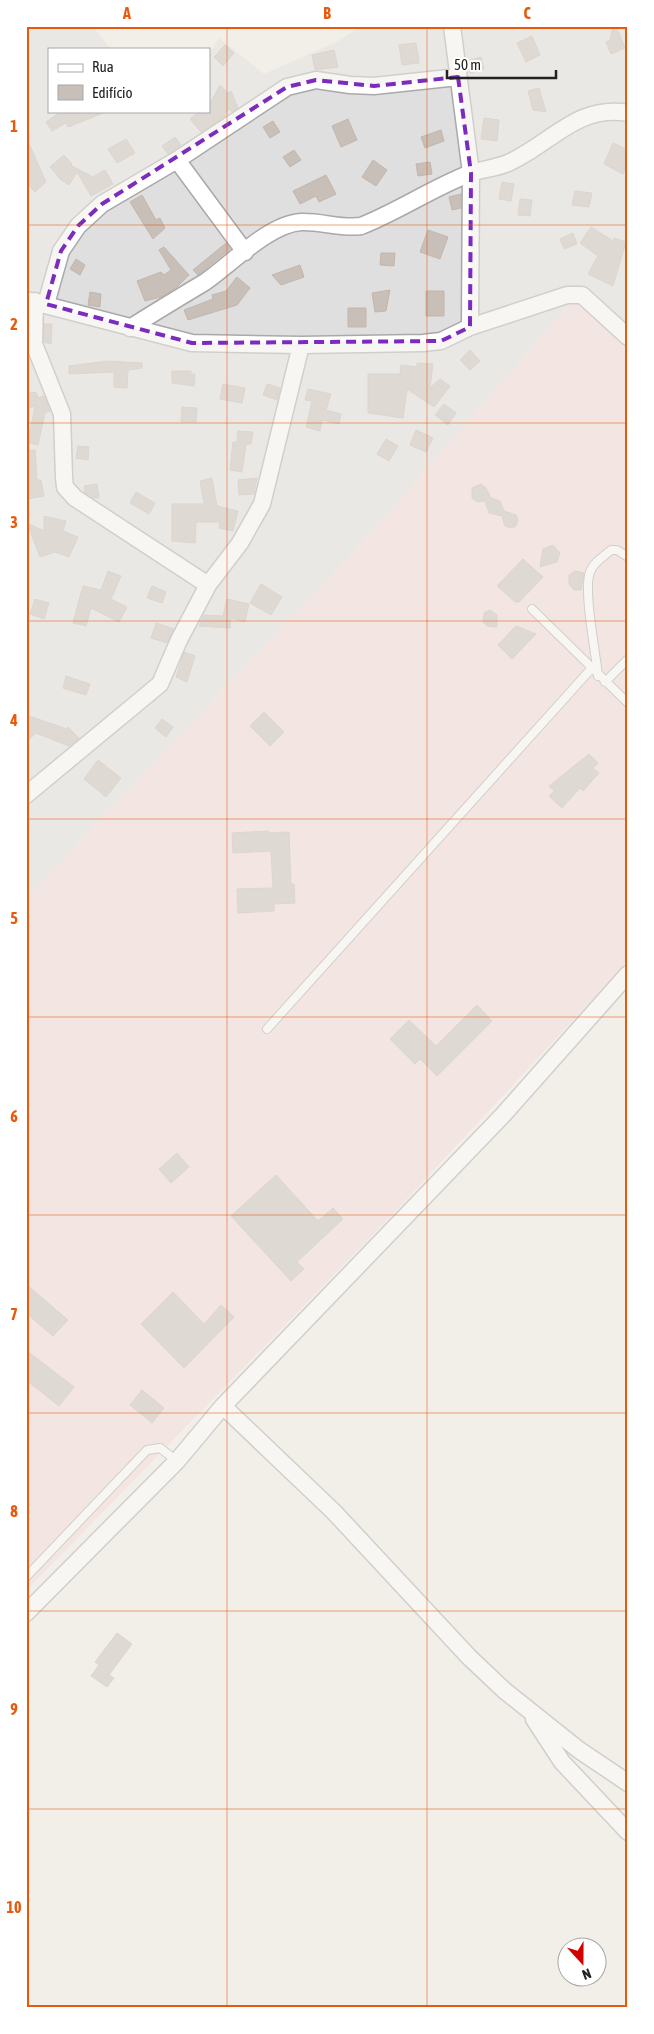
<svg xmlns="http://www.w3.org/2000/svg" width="654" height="2034" font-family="'Asap Condensed',sans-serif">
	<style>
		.residential { fill: #e0dfdf }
		.commercial { fill: #f2dad9 }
		.building { fill: #c7bfb8; stroke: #c4b6ab }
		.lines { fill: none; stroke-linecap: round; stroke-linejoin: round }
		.lane-casing { stroke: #a9a9a9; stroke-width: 10 }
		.street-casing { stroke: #a9a9a9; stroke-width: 19 }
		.lane { stroke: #fff; stroke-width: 8 }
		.street { stroke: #fff; stroke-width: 16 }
		.marked { fill: none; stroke: #7b2cbf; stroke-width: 4; stroke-dasharray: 10 6; stroke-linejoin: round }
		.grid { fill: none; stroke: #e8590c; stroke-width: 1; stroke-opacity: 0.55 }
		.neatline { fill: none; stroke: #e8590c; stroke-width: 2 }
		.grid-label { font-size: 16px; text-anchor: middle; font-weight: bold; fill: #e8590c }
	</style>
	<rect width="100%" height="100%" fill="#f2efe9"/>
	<path class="residential" d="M26,26h67l16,21 5,2h-65v62h160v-57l10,-16 45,36 74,-33 23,-15h267v317l-51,-47 -208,239 -343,363z"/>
	<path class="commercial" d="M577,296l51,47v618l-236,254 -366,376v-693l343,-363z"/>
	<path class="building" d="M613,26h3l9,22 -14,6 -5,-12 4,-2z
		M532,36l8,19 -14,7 -9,-19z
		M416,43l3,20 -17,2 -3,-20z
		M225,45l9,8 -11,13 -9,-9z
		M334,50l4,17 -23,3 -3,-15z
		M481,57l3,12 -14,4 -3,-12z
		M220,85l8,8 3,-2 7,17 -6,4 -3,-3 -5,8 -23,15 -11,-13 10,-8h9v-5z
		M539,88l7,24 -13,-2 -5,-19z
		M62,111h44v1l-38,15 -2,-4 -14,8 -6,-9z
		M484,118l15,2 -2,21 -16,-2z
		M348,119l9,21 -16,7 -9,-21z
		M273,121l7,11 -10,6 -7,-11z
		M441,130l3,11 -19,7 -4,-11z
		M26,137l20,45 -11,10 -9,-10z
		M175,137l6,8 -13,9 -6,-8z
		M126,139l9,14 -18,10 -9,-14z
		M613,143l15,7v15l-5,9 -19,-10z
		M294,150l7,10 -11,7 -7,-10z
		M64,155l8,9 -2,1 23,12 12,-7 8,14 -22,12 -14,-24 -8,13 -8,-5 -11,-13z
		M373,160l14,10 -11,16 -14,-9z
		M430,162l2,12 -14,2 -2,-12z
		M326,175l10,19 -17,8 -3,-6 -16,8 -7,-13z
		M502,182l12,2 -3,17 -12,-2z
		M575,191l17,2 -3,14 -17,-2z
		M461,194v14l-9,2 -3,-13z
		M142,195l14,25 4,-2 5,10 -12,11 -23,-37z
		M520,199l12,1 -2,16 -12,-1z
		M591,227l22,14 1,-3 12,4 -13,44 -25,-12 10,-18 -18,-13z
		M428,230l20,7 -8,22 -20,-7z
		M573,233l4,11 -13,5 -4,-10z
		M226,243l4,6 -32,26 -5,-5z
		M164,247l25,28 -12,12 -16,10 -16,4 -8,-20 24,-9 3,3 7,-5 -12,-20z
		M381,253h14l-1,13 -14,-1z
		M76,259l9,6 -5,10 -10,-6z
		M300,265l4,12 -23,8 -9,-10z
		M237,277l13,11 -13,17 -49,15 -4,-10 29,-11 -1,-4 14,-4z
		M390,290l-4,21 -11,1 -3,-19z
		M426,291h18v25h-18z
		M90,292l11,2 -1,13 -12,-2z
		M348,308h18v19h-18z
		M44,324h8l-1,20 -7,-2z
		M470,350l10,11 -10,9 -10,-10z
		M108,361l34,2v5l-14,2 -1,18 -13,-1v-15l-45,2v-8z
		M417,363l16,1 -3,24 10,-9 10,7 -16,21 -27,-18 -4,29 -35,-5v-39h32l1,-9 16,2z
		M172,371h19v3h4l-1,12 -22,-3z
		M223,384l22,4 -3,15 -22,-4z
		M267,384l13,4 -3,12 -14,-5z
		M308,389l23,5 -5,16 15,4 -2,10 -17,-4 -2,11 -14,-4 6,-26 -7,-1z
		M36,392l2,6 6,-2 6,15 -5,2 -7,32 -10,-2 7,-37 -9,3v-15z
		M444,404l12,9 -8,12 -13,-10z
		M182,407l15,1 -1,14h-15z
		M416,430l17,8 -7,14 -16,-7z
		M238,431l15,1 -2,12h-5l-4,28 -12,-2 3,-28h4z
		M386,439l12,7 -9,15 -12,-7z
		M78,446l11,1 -1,13 -12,-2z
		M26,450h9l2,30h4l3,16 -17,3z
		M212,478l5,28 21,5 -5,20 -14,-3 1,-6h-24l-1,21 -23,-2v-37h32l-4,-23z
		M257,478l-3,16 -15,1 -1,-15z
		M97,484l2,14h-5l-9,-5 -1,-7z
		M481,484l5,4 5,10 9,3 4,10 12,4 2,5 -2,6 -5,2 -6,-2 -3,-10 -13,-3 -4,-12 -8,1 -5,-4v-10z
		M136,492l19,11 -6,11 -19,-11z
		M44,516l22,5 -3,10 15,6 -9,20 -14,-5 -15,5 -13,-34 17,8z
		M553,545l7,8 -3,9 -17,5 3,-18z
		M523,559l20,18 -24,25h-4l-18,-16z
		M108,571l13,5 -10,23 16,8 -8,15 -28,-14 -5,18 -13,-3 10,-37 18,4z
		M575,571l9,2 -3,17h-7l-5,-6v-9z
		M261,584l21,13 -11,18 -21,-12z
		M152,586l14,6 -4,11 -15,-5z
		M35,599l14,4 -5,16 -14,-5z
		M227,599l22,5 -4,18 -14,-4 -1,10 -31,-2 5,-11 19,1z
		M490,610l7,5v12l-10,-1 -4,-4 1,-9z
		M156,623l18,6 -7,14 -16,-5z
		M516,626l20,8 -24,25 -14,-14z
		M184,652l11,4 -8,26 -11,-5z
		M66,676l24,8 -4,11 -23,-7z
		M264,712l20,20 -14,14 -20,-20z
		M26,715l41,14 1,-2 11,11 -10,8 -33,-13 -10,9z
		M162,719l11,8 -7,10 -11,-9z
		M589,754l9,9 -5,5 6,5 -16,18 -3,-3 -18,20 -13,-12 5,-5 -5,-5z
		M98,760l23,18 -15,19 -22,-18z
		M268,831l1,2 20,-1 2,52h3l1,19 -21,1v7l-36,2 -1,-24 36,-1 -2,-37 -38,2 -1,-20z
		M477,1005l15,16 -55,55 -17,-17 -5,5 -25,-25 19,-19 27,26z
		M177,1153l12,14 -18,16 -12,-14z
		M276,1175l42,46 15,-13 10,11 -46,43 7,7 -13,12 -60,-65z
		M26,1284l42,36 -15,16 -27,-23z
		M173,1292l31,32 17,-19 13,12 -50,51 -43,-44z
		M26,1350l48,37 -15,19 -33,-26z
		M142,1390l22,18 -12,15 -22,-18z
		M117,1633l15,11 -23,31 5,3 -7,9 -16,-11 8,-11 -4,-3z"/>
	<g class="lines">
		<g class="lane-casing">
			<path id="lane" d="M532,609l96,94
				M598,676c-2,-23 -15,-85 -8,-104 3,-9 14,-16 21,-22h6l11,7
				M605,682l23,-23
				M267,1029l324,-360
				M26,1577l121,-127 13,-2 17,13"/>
		</g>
		<g class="street-casing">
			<path id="street" d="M177,160l68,92
				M26,300l166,43 109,2 122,-2 18,-2 29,-14 1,-154 -19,-147
				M35,301l-1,43 28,70 2,63 1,10 10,11 133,87
				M46,304l15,-53 17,-25 24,-22 75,-44 110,-73 29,-7 34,5 24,1 84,-9
				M470,327l97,-32h15l46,42
				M130,328c25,-16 50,-31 75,-46 26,-18 64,-58 96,-60 20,-1 40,7 60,4 38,-15 73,-39 110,-53 12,-4 26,-5 37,-10 43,-19 69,-59 120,-50
				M26,795l134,-111 19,-44 29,-55 32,-42 22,-39 39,-159
				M223,1406l111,106 135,145 36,34 74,59 49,33
				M26,1613l151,-152 46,-55 280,-291 125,-141
				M534,1719l28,43 66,70"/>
		</g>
		<use href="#lane" class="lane"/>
		<use href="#street" class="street"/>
	</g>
	<path d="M0 0H654V2034H0ZM458,77l13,96 -1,154 -29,14 -249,2 -146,-39 15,-53 17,-25 24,-22 185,-117 29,-7 58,6z" fill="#f2efe9" fill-opacity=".55" fill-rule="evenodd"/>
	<path class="marked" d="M458,77l13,96 -1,154 -29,14 -249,2 -146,-39 15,-53 17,-25 24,-22 185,-117 29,-7 58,6z"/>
	<path class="grid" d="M227,26v1982M427,26v1982M26,225h602M26,423h602M26,621h602M26,819h602M26,1017h602M26,1215h602M26,1413h602M26,1611h602M26,1809h602"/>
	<rect width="654" height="2034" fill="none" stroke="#ffffff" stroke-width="55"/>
	<rect x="48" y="48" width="162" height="65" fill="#ffffff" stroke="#a7a7a7"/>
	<rect x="58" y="64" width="25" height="8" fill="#ffffff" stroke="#a7a7a7"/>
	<text x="92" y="72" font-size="15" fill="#222222">Rua</text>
	<rect x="58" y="85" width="25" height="15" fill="#c7bfb8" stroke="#a7a7a7"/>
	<text x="92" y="98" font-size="15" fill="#222222">Edifício</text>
	<g transform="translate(582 1962) rotate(159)"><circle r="24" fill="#ffffff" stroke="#a7a7a7"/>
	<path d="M0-4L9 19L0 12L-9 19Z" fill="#d40000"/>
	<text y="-8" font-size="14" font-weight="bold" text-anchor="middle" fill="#222222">N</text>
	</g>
	<path d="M447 70v8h109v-8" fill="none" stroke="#222222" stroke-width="2.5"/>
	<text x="454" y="70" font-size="15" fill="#222222" stroke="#ffffff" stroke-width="4" paint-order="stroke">50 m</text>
	<rect x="28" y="28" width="598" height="1978" class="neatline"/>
	<g class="grid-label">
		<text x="127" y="19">A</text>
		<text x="327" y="19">B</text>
		<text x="527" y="19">C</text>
		<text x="14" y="132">1</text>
		<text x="14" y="330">2</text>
		<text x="14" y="528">3</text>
		<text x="14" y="726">4</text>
		<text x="14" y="924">5</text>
		<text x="14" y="1122">6</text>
		<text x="14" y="1320">7</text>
		<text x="14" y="1517">8</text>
		<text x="14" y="1715">9</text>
		<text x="14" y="1913">10</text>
	</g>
</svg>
